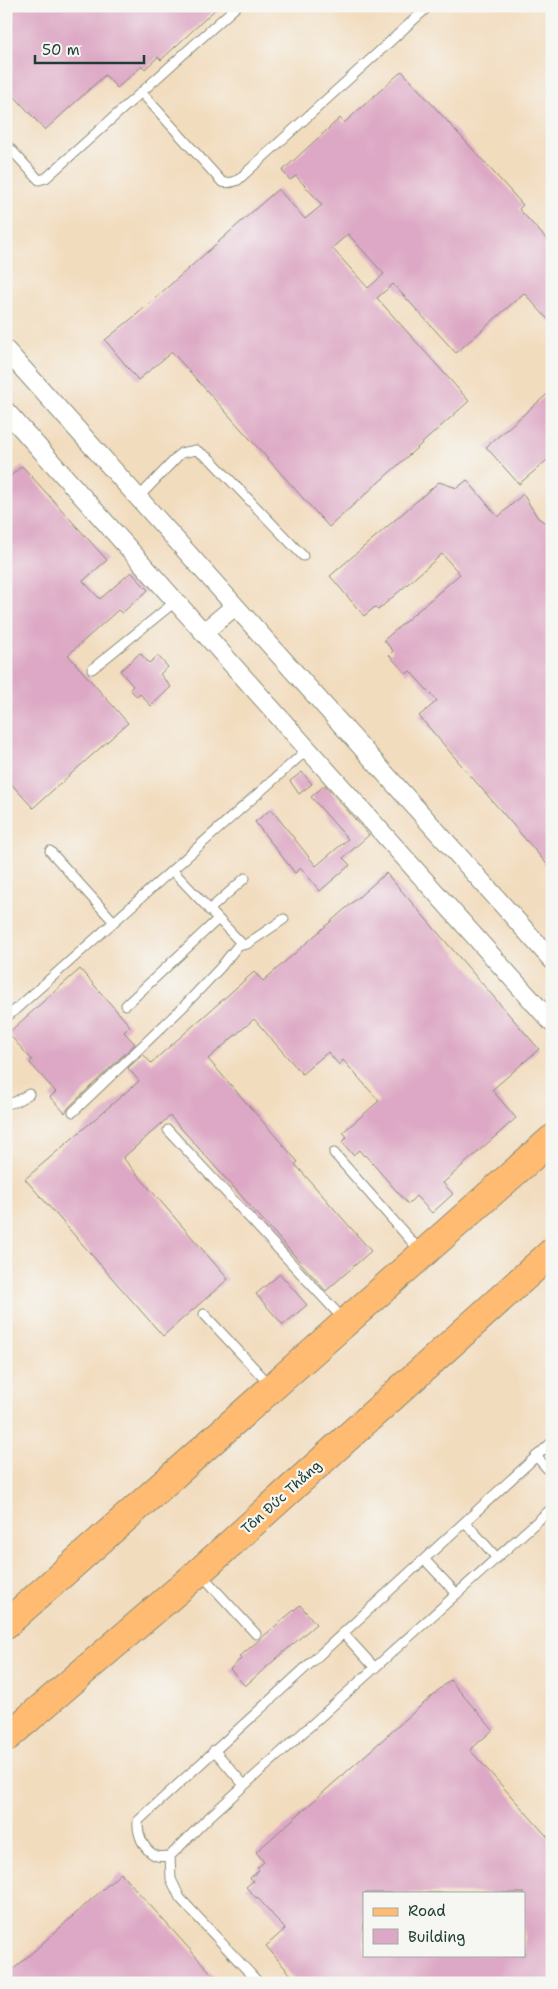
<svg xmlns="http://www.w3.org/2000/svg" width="558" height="1989" font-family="'Shantell Sans',sans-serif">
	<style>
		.building { fill: #dda8c5; fill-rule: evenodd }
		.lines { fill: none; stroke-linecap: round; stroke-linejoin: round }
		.lane-casing { stroke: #888c79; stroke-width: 11 }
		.street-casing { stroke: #888c79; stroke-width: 20 }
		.primary-casing { stroke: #888c79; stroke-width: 30 }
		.lane { stroke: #fff; stroke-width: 9 }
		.street { stroke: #fff; stroke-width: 18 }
		.primary { stroke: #ffbb71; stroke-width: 28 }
		.labels { text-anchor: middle; stroke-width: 4.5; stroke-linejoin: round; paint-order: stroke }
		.street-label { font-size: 14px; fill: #1f3d34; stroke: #f6f6f2 }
	</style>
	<rect width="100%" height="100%" fill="#f6f6f2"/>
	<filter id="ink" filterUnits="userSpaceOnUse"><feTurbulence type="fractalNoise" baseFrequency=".02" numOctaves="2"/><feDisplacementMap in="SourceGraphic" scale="10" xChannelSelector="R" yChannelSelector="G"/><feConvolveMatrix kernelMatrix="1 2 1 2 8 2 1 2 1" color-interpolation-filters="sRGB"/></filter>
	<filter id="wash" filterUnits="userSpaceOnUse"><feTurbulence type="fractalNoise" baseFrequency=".0096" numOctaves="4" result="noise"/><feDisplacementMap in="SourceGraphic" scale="20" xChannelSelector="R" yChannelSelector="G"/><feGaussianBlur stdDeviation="1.12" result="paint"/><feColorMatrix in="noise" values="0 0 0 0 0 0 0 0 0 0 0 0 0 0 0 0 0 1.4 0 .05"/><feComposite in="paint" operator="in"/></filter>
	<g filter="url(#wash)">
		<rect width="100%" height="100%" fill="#f2dcbe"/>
		<g id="blocks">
			<path class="building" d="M6,6h213l-58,54 -3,-3 -13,12 -3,-3 -25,22 -12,-13 -60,55 -39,-43z
				M402,71l121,134 -4,4 33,36v79l-28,-31 -68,60 -63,-69 -16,14 92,103 -140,126 -157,-175 -34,28 -33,-40 30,-24 143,-127 27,30 17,-14 -26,-29 -6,4 -8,-9 58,-53 4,5zM348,234l36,40 -16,14 -36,-40z
				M552,390v66l-33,28 -33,-37z
				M22,466l85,94 -24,21 17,18 31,-27 17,18 -26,23 -4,-3 -50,45 60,68 -95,85 -27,-30v-298z
				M467,480l31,37 25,-23 15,24 14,9v343l-133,-154 18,-15 -27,-30 -4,3 -17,-19 4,-4 -9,-11 76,-66 -18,-20 -64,56 -3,-3 -11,9 -34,-40 109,-94 18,6z
				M140,653l9,10 9,-7 10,11 -8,7 11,13 -20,19 -11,-12 -3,3 -7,-8 3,-3 -13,-15z
				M302,772l10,12 -13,10 -9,-13z
				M325,785l44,50 -26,23 7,7 -30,26 -19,-23 -6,5 -40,-51 16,-13 45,57 32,-27 -37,-42z
				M386,873l153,176 -47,41 24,28 -73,65 10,11 -21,19 -16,-17 -8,8 -43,-49 -1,1 -5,-6 -6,5 -11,-13 5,-5 -4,-5 36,-31 -36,-41 -4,5 -11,-13 -26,22 -48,-55 -46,40 90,103 -3,2 76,87 -45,40 -156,-175 -47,42 105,121 -65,57 -138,-157 114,-98 -11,-13 15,-14 8,9 103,-91 9,9z
				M80,969l50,57 -6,6 11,12 -66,63 -4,6 -15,-16 6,-5 -26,-29 2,-3 -24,-27z
				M280,1274l27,31 -24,20 -27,-31z
				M300,1605l16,19 -71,62 -15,-17 11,-10 -2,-2z
				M450,1680l43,50 -23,20 82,92v141h-254l-32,-37 19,-17 -28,-32 -1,1 -10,-11 7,-6 -3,-3 9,-8 -2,-2 7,-6 -8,-10zM364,1893h160v62h-160z
				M121,1873l99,110h-214v-7z"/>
		</g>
	</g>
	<g filter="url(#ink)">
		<use href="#blocks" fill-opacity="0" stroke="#888c79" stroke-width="1"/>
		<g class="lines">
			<g class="lane-casing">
				<path id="lane" d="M141,92l81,90c6,2 10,1 16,-2l191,-174
					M6,144l33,36 7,-2 191,-172
					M138,498l43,-45 15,-3 14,9 93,97
					M92,669l84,-68
					M50,851l64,71
					M172,870l71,75 4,-1 37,-25
					M209,910l36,-32
					M126,1005l92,-86
					M6,1018l302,-269
					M6,1104l9,-2 14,-8
					M73,1112l110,-105 37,-39 20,-25
					M168,1130l176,190
					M334,1153l87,99
					M204,1314l66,71
					M536,1456l16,18
					M465,1522l32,36
					M424,1559l33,35
					M201,1574l55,60
					M343,1633l32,35
					M214,1750l30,35
					M170,1856c-4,0 -10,1 -13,0 -14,-5 -20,-23 -19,-35l414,-379
					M259,1983l-79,-85 -9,-19 -1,-23 37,-37 345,-311"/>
			</g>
			<g class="street-casing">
				<path id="street" d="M6,350l546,610
					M6,411l546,612
					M204,632l31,-26"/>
			</g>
			<g class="primary-casing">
				<path id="primary" d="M6,1624l546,-485
					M6,1738l193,-166 353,-320"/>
			</g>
			<use href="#lane" class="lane"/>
			<use href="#street" class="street"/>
			<use href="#primary" class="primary"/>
		</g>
	</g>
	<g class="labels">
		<g class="street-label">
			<text transform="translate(281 1497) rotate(-42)" y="5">Tôn Đức Thắng</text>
		</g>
	</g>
	<rect width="558" height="1989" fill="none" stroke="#f6f6f2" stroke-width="25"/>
	<rect x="363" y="1892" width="162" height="65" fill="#f6f6f2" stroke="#a0aca6"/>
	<rect x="373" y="1908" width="25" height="8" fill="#ffbb71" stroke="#a0aca6"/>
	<text x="408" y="1916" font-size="15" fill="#1f3d34">Road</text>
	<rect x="373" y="1929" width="25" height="15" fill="#dda8c5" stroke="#a0aca6"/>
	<text x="408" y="1942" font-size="15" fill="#1f3d34">Building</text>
	<path d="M35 55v8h109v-8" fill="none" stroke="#1f3d34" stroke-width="2.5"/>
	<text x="42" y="55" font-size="15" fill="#1f3d34" stroke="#f6f6f2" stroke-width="4" paint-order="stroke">50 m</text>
</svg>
